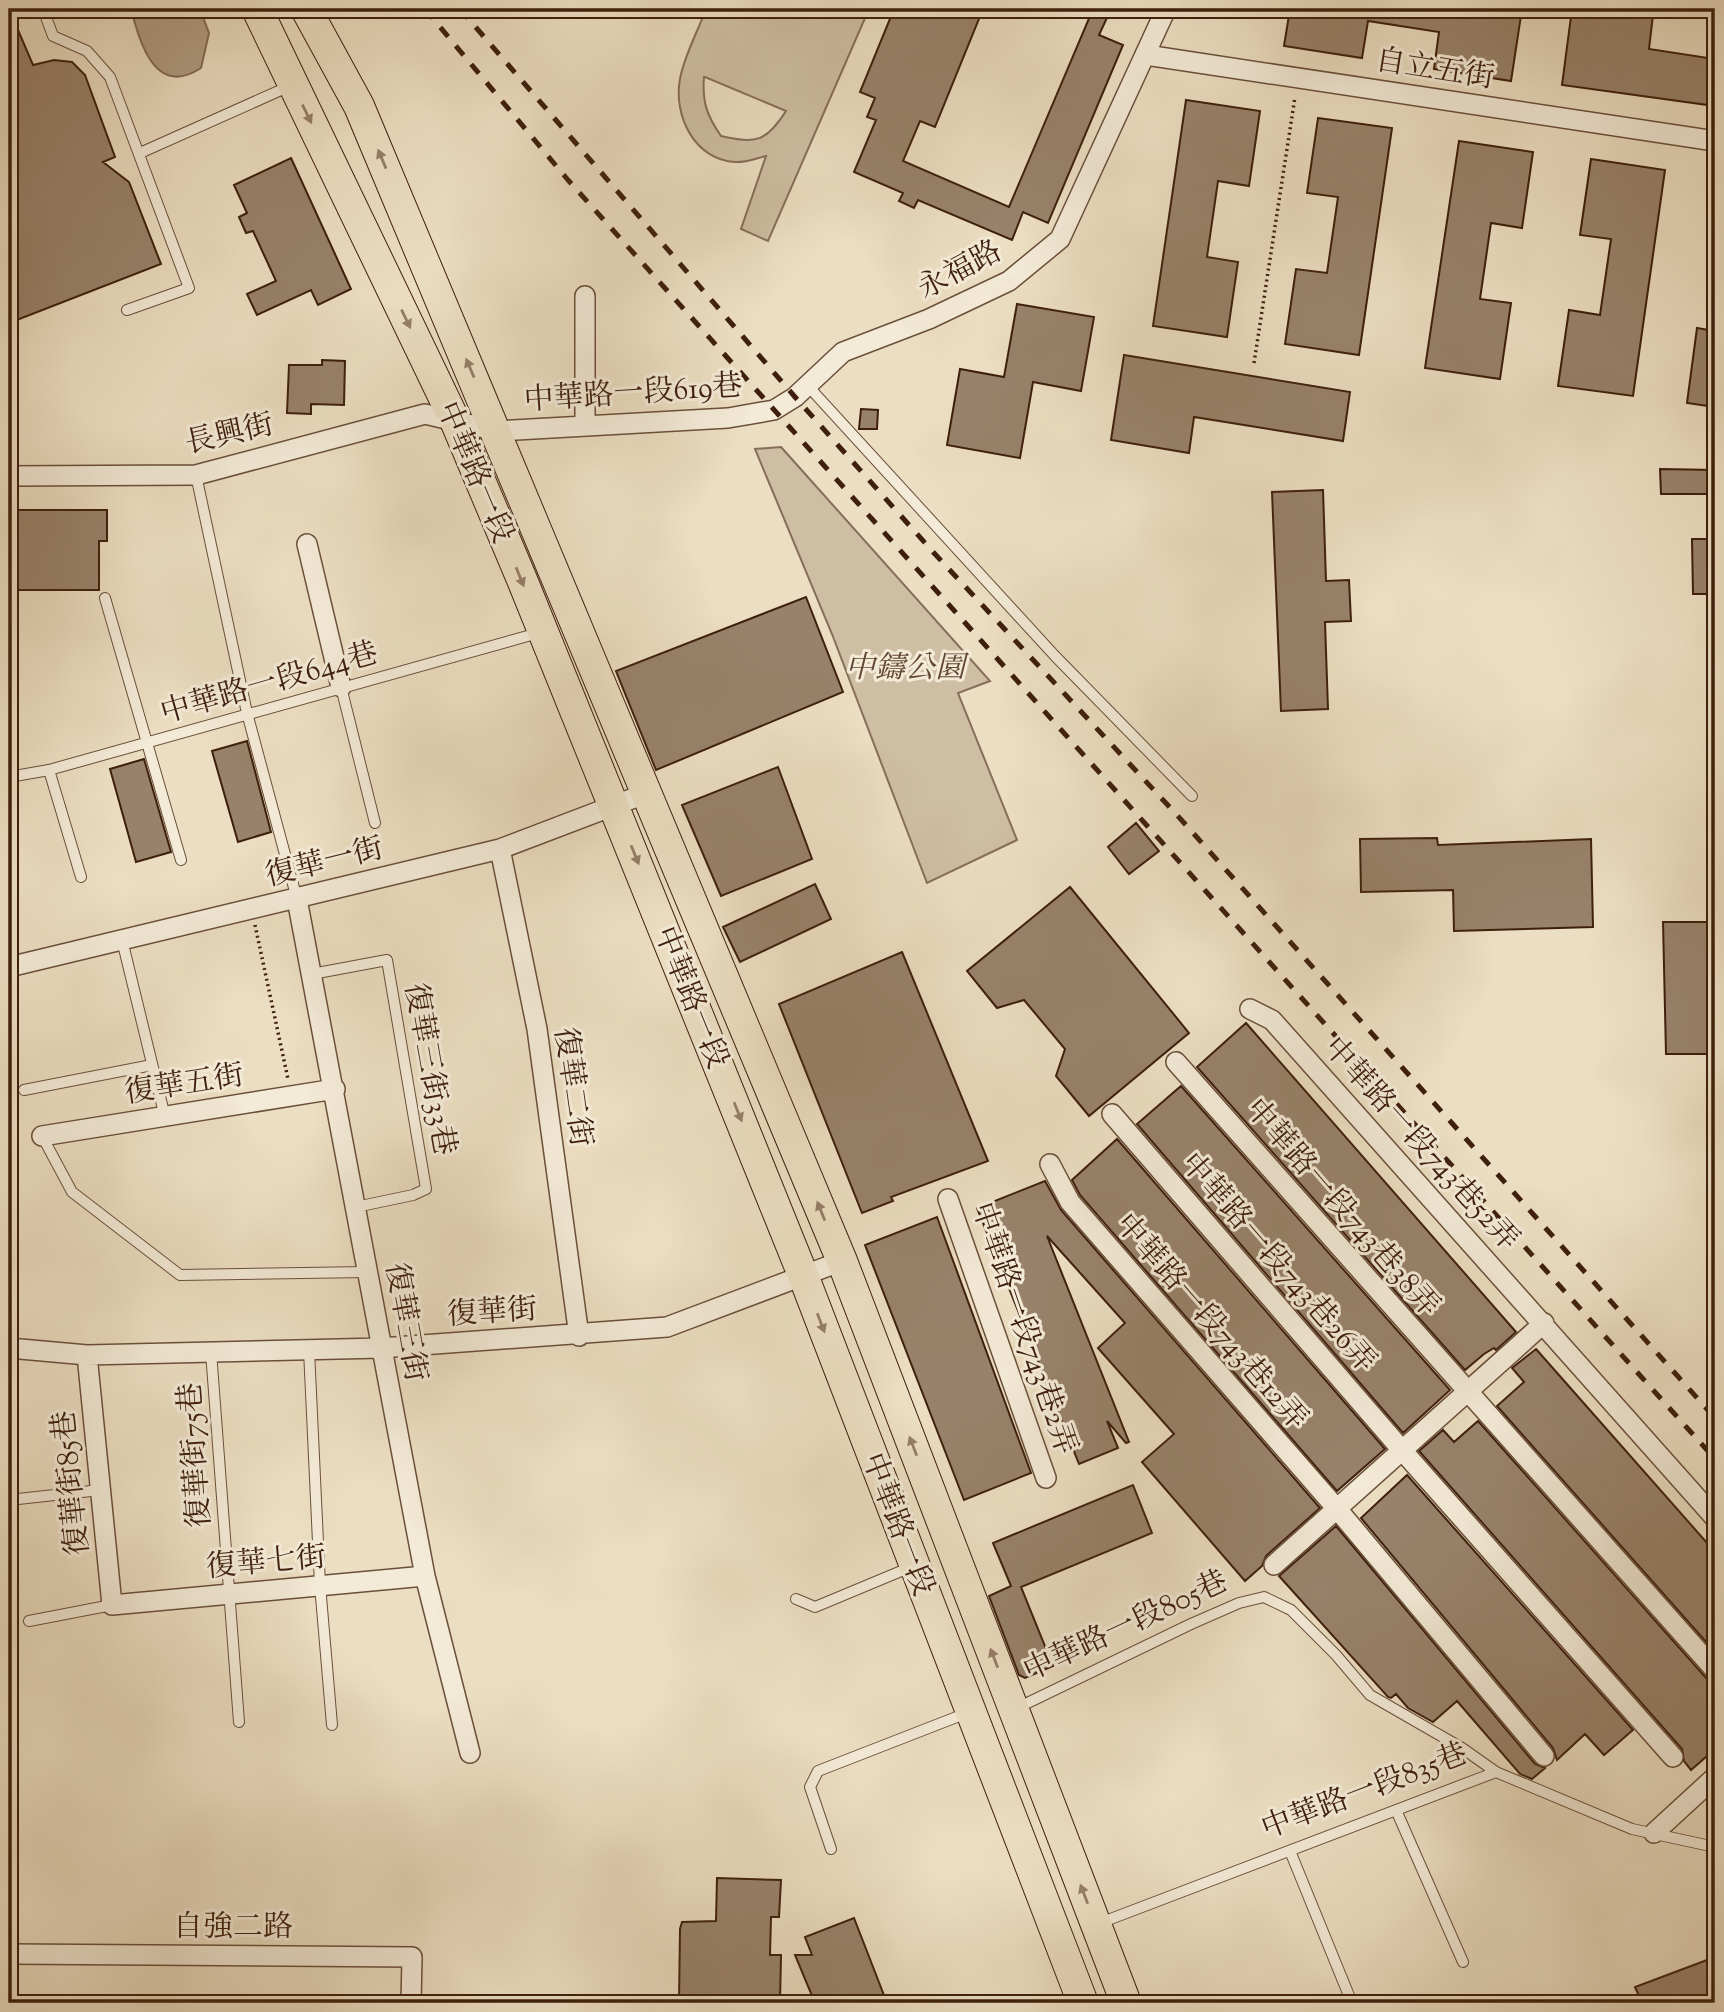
<svg xmlns="http://www.w3.org/2000/svg" width="1724" height="2012" font-family="'Sorts Mill Goudy','Noto Serif TC',serif">
	<style>
		.green { fill: #cebea3; stroke: #866e58; stroke-width: 2; fill-rule: evenodd }
		.water { fill: #b19d84; stroke: #836b54; stroke-width: 2 }
		.building { fill: #98826b; stroke: #3e1f0d; stroke-width: 2 }
		.lines { fill: none; stroke-linecap: round; stroke-linejoin: round }
		.service-casing { stroke: #6a4f3a; stroke-width: 12 }
		.minor-casing { stroke: #6a4f3a; stroke-width: 22 }
		.primary-casing { stroke: #3e1f0d; stroke-width: 32 }
		.path { stroke: #3e1f0d; stroke-width: 3.5; stroke-dasharray: 2 3.5; stroke-linecap: butt }
		.service { stroke: #f3ead7; stroke-width: 10 }
		.minor { stroke: #f3ead7; stroke-width: 19 }
		.primary { stroke: #ecdec2; stroke-width: 30 }
		.rail { stroke: #3e1f0d; stroke-width: 5; stroke-dasharray: 12 12; stroke-linecap: butt }
		.oneway { fill: #957e68 }
		.labels { text-anchor: middle; stroke-width: 6; stroke-linejoin: round; paint-order: stroke }
		.street-label { font-size: 30px; fill: #3e1f0d; stroke: #f3ead7 }
		.park-label { font-size: 30px; font-style: italic; fill: #624732; stroke: #f3ead7 }
	</style>
	<rect width="100%" height="100%" fill="#ecdec2"/>
	<filter id="stains"><feTurbulence type="fractalNoise" baseFrequency=".00286" numOctaves="4"/><feColorMatrix values="0 0 0 0 .2 0 0 0 0 .09 0 0 0 0 .02 0 0 0 .5 -.17"/></filter>
	<radialGradient id="worn" r=".72"><stop offset=".6" stop-color="#630" stop-opacity="0"/><stop offset="1" stop-color="#630" stop-opacity=".3"/></radialGradient>
	<path class="green" d="M706,9h163l-101,232 -27,-12 25,-73c-9,2 -21,7 -31,6 -40,-2 -62,-46 -55,-83 4,-23 18,-48 26,-70zM704,77h1l81,34c-20,31 -30,33 -65,25 -14,-20 -19,-34 -17,-59z
		M781,447l209,234 -32,12 59,147 -90,43 -95,-249 -77,-185z"/>
	<path class="water" d="M131,9h69l9,24 -8,35c-46,30 -61,-25 -70,-59z"/>
	<path class="building" d="M9,9l24,56 21,-5 18,2 13,13 30,82 -12,5 26,20 32,82 -152,59z
		M894,9h89l-48,118 -15,-6 -17,40 106,46 84,-198h18l-12,26 24,10 -75,178 -25,-11 -11,28 -94,-40 -4,8 -15,-7 4,-8 -49,-21 22,-52 -9,-3 8,-19 -15,-6z
		M1290,9h232l-11,72 -77,-12 5,-37 -71,-11 -6,37 -78,-12z
		M1572,9h36l45,6 -4,34 66,10v47l-153,-21z
		M1186,100l74,11 -11,75 -31,-5 -11,76 31,5 -11,75 -74,-11z
		M1318,118l74,10 -33,227 -74,-11 11,-75 31,4 11,-76 -31,-4z
		M1459,141l74,11 -11,76 -31,-5 -11,76 31,4 -11,76 -75,-11z
		M291,158l60,131 -33,16 -7,-15 -54,25 -10,-21 29,-13 -23,-50 -7,2 -7,-16 8,-4 -13,-28z
		M1591,159l74,11 -32,226 -75,-10 11,-76 31,5 11,-76 -31,-4z
		M1017,304l77,13 -13,74 -48,-9 -13,76 -73,-13 13,-76 44,8z
		M1697,328l18,3v76l-28,-4z
		M1124,355l226,37 -7,49 -149,-24 -5,36 -78,-13z
		M322,360l23,1 -1,44 -33,-1v10l-24,-1 2,-48h33z
		M861,409l17,1 -1,19h-18z
		M1660,469l55,1v24h-54z
		M1323,490l3,91 23,-1 2,41 -26,1 3,87 -47,2 -9,-219z
		M9,510h98v31h-8v49h-90z
		M1692,539h23v55h-22z
		M806,597l37,95 -187,78 -40,-99z
		M247,741l24,91 -33,10 -26,-91z
		M144,759l27,93 -35,10 -26,-93z
		M778,767l34,92 -91,37 -39,-91z
		M1136,823l23,28 -30,23 -21,-27z
		M1437,838l1,7 153,-6 2,88 -139,4 -1,-41 -92,2 -1,-53z
		M815,884l16,35 -91,43 -17,-35z
		M1070,887l119,146 -100,83 -33,-40 9,-27 -41,-49 -27,8 -30,-37z
		M1663,922h52v132h-49z
		M902,952l86,209 -97,36 2,4 -31,12 -83,-209z
		M1246,1023l270,309 -20,18 -2,-2 -10,6 -19,16 -268,-303z
		M1181,1086l269,304 -47,43 -266,-309z
		M1117,1139l268,310 -48,42 -257,-296 -8,-15z
		M1045,1181l16,29 259,298 -54,48 -4,10 -17,15 -103,-119 32,-28 -76,-86 27,-25 -78,-87 82,206 -3,1 -19,-22 11,27 -39,16 -102,-256z
		M937,1217l94,256 -67,27 -99,-255z
		M1536,1349l179,203v100l-218,-246 27,-24 -12,-14z
		M1478,1421l228,257 9,4v67l-24,21 -7,-9 -2,-12 -263,-298 24,-21 11,12z
		M1407,1475l226,255 -29,25 -19,-21 -28,26 -4,-12 -192,-230z
		M1133,1485l19,48 -131,54 32,79 -28,12 -6,-3 -30,-79 22,-10 -18,-43z
		M1336,1526l199,238 10,4 -13,11 -12,-5 -63,-73 -24,21 -25,-14 -12,-14 -5,4 -3,-1 -109,-121z
		M717,1878l64,2 -2,37h-8l-1,38h11l-1,48h-101l1,-74 2,-7 34,-1z
		M854,1918l33,85h-72l-20,-48h17l-7,-18z
		M1715,1957v46h-73l-7,-16z"/>
	<g class="lines">
		<g class="service-casing">
			<path id="service" d="M43,9l10,27 34,15 23,26 79,211 -62,22
				M140,153l150,-67
				M808,386l247,270 137,140
				M196,475l51,238 50,186
				M105,598l76,262
				M341,687l34,136
				M49,770l32,107
				M9,777l40,-7 493,-138
				M122,940l43,177
				M312,974l75,-14 39,229 -13,6 -57,12
				M24,1090l128,-25
				M42,1136l30,56 108,83 188,-3
				M309,1350l11,235 12,140
				M211,1352l28,370
				M9,1500l91,-10
				M796,1599l19,8 96,-40
				M29,1621l83,-16
				M1017,1708l174,-84 48,-21 25,-6 27,13 45,45 34,40 92,53 34,24 136,57 83,18
				M1396,1810l67,152
				M831,1849l-21,-62 8,-16 149,-58
				M1290,1851l62,152
				M1100,1923l396,-151"/>
		</g>
		<g class="minor-casing">
			<path id="minor" d="M1146,55l569,86
				M585,296v130
				M9,476l187,-1 229,-61 72,17 231,-13 46,-8 21,-13 48,-45 86,-33 80,-38 51,-42 106,-230
				M307,544l34,143
				M500,849l37,180 42,307
				M297,899l128,677 45,177
				M9,967l491,-118 147,-56
				M1250,1009l22,11 443,498
				M1176,1062l539,608
				M1112,1114l289,335 272,308
				M42,1136l293,-47
				M1050,1164l20,38 268,308 206,246
				M948,1199l98,279
				M9,1348l78,7 294,-7 286,-21 175,-66
				M87,1355l25,250 313,-29
				M1274,1565l270,-242
				M1654,1833l61,-56
				M9,1954l403,3 -1,46"/>
		</g>
		<g class="primary-casing">
			<path id="primary" d="M257,9l199,414 67,159 280,693 280,728
				M306,9l53,97 483,1155 284,742"/>
		</g>
		<path class="path" d="M1254,363l41,-266
			M255,925l33,154"/>
		<use href="#service" class="service"/>
		<use href="#minor" class="minor"/>
		<use href="#primary" class="primary"/>
		<path class="rail" d="M425,9l143,171 1147,1279
			M460,9l335,388 139,156 243,262 538,603"/>
	</g>
	<defs><path id="oneway-solid" d="M-6-.8H1V-3.2L6.5 0L1 3.2V.8H-6Z" transform="scale(1.75)"/></defs>
	<g class="oneway">
		<use href="#oneway-solid" transform="translate(307 114) rotate(64)"/>
		<use href="#oneway-solid" transform="translate(382 159) rotate(-113)"/>
		<use href="#oneway-solid" transform="translate(406 319) rotate(64)"/>
		<use href="#oneway-solid" transform="translate(470 368) rotate(-113)"/>
		<use href="#oneway-solid" transform="translate(520 577) rotate(68)"/>
		<use href="#oneway-solid" transform="translate(635 855) rotate(68)"/>
		<use href="#oneway-solid" transform="translate(738 1112) rotate(68)"/>
		<use href="#oneway-solid" transform="translate(821 1211) rotate(-112)"/>
		<use href="#oneway-solid" transform="translate(821 1323) rotate(69)"/>
		<use href="#oneway-solid" transform="translate(913 1446) rotate(-111)"/>
		<use href="#oneway-solid" transform="translate(994 1658) rotate(-111)"/>
		<use href="#oneway-solid" transform="translate(1084 1894) rotate(-111)"/>
	</g>
	<g class="labels">
		<g class="street-label">
			<text transform="translate(1435 68) rotate(9)" y="10">自立五街</text>
			<text transform="translate(959 269) rotate(-28)" y="10">永福路</text>
			<text transform="translate(633 392) rotate(-4)" y="10">中華路一段619巷</text>
			<text transform="translate(229 433) rotate(-13)" y="10">長興街</text>
			<text transform="translate(476 472) rotate(67)" y="10">中華路一段</text>
			<text transform="translate(269 682) rotate(-16)" y="10">中華路一段644巷</text>
			<text transform="translate(324 861) rotate(-14)" y="10">復華一街</text>
			<text transform="translate(692 997) rotate(68)" y="10">中華路一段</text>
			<text transform="translate(431 1069) rotate(80)" y="10">復華三街33巷</text>
			<text transform="translate(184 1083) rotate(-9)" y="10">復華五街</text>
			<text transform="translate(574 1087) rotate(82)" y="10">復華二街</text>
			<text transform="translate(1422 1143) rotate(48)" y="10">中華路一段743巷52弄</text>
			<text transform="translate(1343 1207) rotate(49)" y="10">中華路一段743巷38弄</text>
			<text transform="translate(1279 1262) rotate(49)" y="10">中華路一段743巷26弄</text>
			<text transform="translate(492 1311) rotate(-4)" y="10">復華街</text>
			<text transform="translate(1212 1321) rotate(49)" y="10">中華路一段743巷12弄</text>
			<text transform="translate(407 1322) rotate(80)" y="10">復華三街</text>
			<text transform="translate(1025 1328) rotate(71)" y="10">中華路一段743巷2弄</text>
			<text transform="translate(194 1455) rotate(-94)" y="10">復華街75巷</text>
			<text transform="translate(70 1483) rotate(-96)" y="10">復華街85巷</text>
			<text transform="translate(899 1524) rotate(69)" y="10">中華路一段</text>
			<text transform="translate(266 1561) rotate(-5)" y="10">復華七街</text>
			<text transform="translate(1125 1625) rotate(-25)" y="10">中華路一段805巷</text>
			<text transform="translate(1364 1790) rotate(-21)" y="10">中華路一段835巷</text>
			<text x="233" y="1936">自強二路</text>
		</g>
		<g class="park-label">
			<text x="905" y="677">中鑄公園</text>
		</g>
	</g>
	<rect width="1724" height="2012" fill="none" stroke="#ecdec2" stroke-width="35"/>
	<rect x="10" y="10" width="1703" height="1991" fill="none" stroke="#3e1f0d" stroke-width="3.5"/>
	<rect x="18" y="18" width="1689" height="1977" fill="none" stroke="#3e1f0d" stroke-width="2"/>
	<rect width="100%" height="100%" filter="url(#stains)"/>
	<rect width="100%" height="100%" fill="url(#worn)"/>
</svg>
